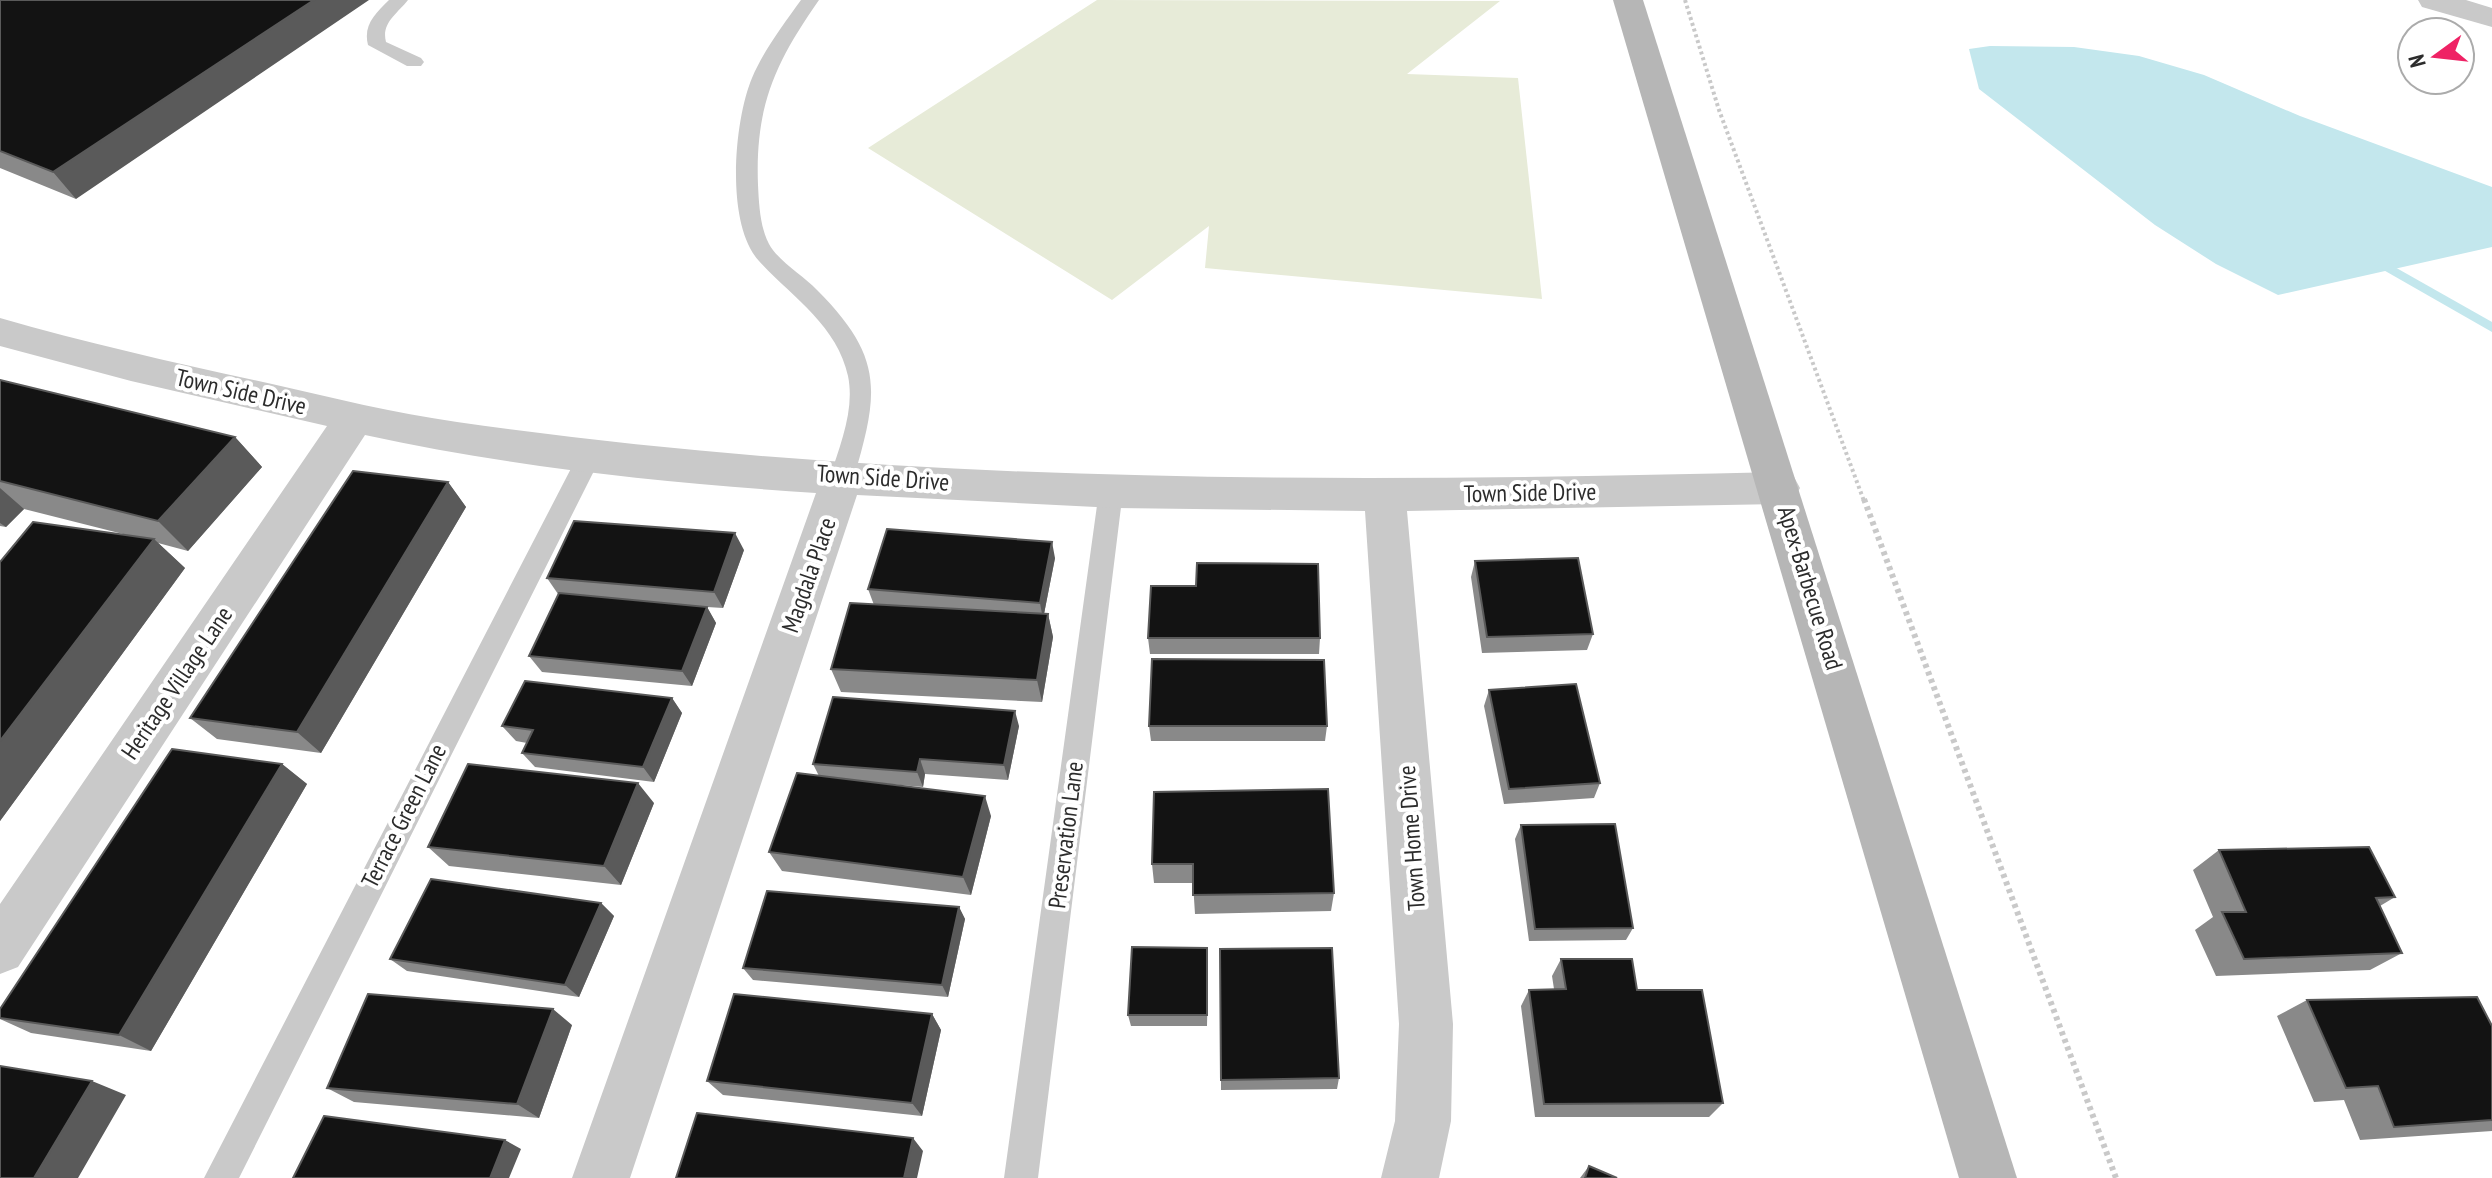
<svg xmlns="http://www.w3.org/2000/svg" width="2492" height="1178" font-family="'PT Sans Narrow',sans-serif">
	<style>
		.green { fill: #e7ebd8 }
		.water { fill: #c3e7ed }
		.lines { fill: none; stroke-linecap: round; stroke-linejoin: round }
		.stream { fill: #c3e7ed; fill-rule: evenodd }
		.path-far1 { stroke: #c9c9c9; stroke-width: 4; stroke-dasharray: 3 3; stroke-linecap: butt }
		.path { stroke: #c9c9c9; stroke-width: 6; stroke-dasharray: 4 4; stroke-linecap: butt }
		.lane { fill: #c9c9c9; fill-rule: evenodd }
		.street { fill: #c9c9c9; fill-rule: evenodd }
		.secondary { fill: #b6b6b6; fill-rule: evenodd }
		.wall { fill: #898989 }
		.shaded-wall { fill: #5a5a5a }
		.building { fill: #131313; stroke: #5a5a5a; stroke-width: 2 }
		.labels { text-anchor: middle; stroke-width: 8; stroke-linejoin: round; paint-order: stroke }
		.street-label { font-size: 24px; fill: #2c2c2c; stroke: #fff }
	</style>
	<rect width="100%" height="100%" fill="#fff"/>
	<path class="green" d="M1097,0l403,1 -93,73 111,4 24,221 -337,-31 4,-42 -97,74 -244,-152z"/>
	<path class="water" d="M1990,46l84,1 65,9 65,19 96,41 192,71v60l-214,48 -62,-31 -61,-39 -176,-136 -10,-40z"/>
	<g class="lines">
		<path class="stream" d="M2377,257l115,65v10l-119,-68 -2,-3z"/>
		<path class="path-far1" d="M1685,0l34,110 145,391"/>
		<path class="path" d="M1864,499l252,679"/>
		<path class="lane" d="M389,0h19c-11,14 -27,23 -22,42l35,16 3,4 -3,4h-14l-39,-21c-5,-20 7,-31 21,-45z
			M801,0h18c-44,63 -64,106 -61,185 1,19 2,42 11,59 10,18 34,31 48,46 67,67 62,102 37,187l-3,7h-18l-3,-7c10,-32 25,-67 18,-101 -11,-51 -56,-79 -89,-115 -34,-37 -25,-140 -7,-183 12,-28 31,-53 49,-78z
			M590,446l9,2 3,7 -363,723h-35l374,-723 3,-7z
			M1111,481l9,3 3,7 -85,687h-34l95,-687 3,-7z"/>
		<path class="street" d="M2418,0h48l26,8v19l-70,-20z
			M0,318c90,26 180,46 272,66 61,14 122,29 185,38 438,63 880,61 1322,50l15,5 6,11 -6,11 -15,5 -372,7 46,513 -2,97 -12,57h-58l14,-57 4,-97 -34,-513 -249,-3 -259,-13 -227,683h-58l244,-685c-151,-10 -304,-26 -451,-58l-347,532 -18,7v-70l327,-478 -196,-45 -131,-35z"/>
		<path class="secondary" d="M1613,0h30l374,1178h-58z"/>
	</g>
	<path class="wall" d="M0,0l76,199 -76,-31z
		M0,380l235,57 27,30 -74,84 -30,-8 27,25 -185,253v-259l127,-27 -103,-26 -18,18 -6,-1z
		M448,482l18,25 -145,246 -104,-14 -27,-21z
		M744,550l-21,58 -16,-1 9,16 -24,63 -150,-14 -13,-16 29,-62 -11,-16z
		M1055,558l-11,56h4l5,23 -11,65 -201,-10 -10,-23 43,-64 -6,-16z
		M1475,561l118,73 -6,16 -105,3 -11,-76z
		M1196,586l124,52 -1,16h-169l-2,-16z
		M1489,690l111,93 -6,15 -90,6 -20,-98z
		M672,698l10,15 -28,69 -119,-15 -13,-14 5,-10 -11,-2 -14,-15z
		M1019,726l-11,54 -83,-6 -2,13 -45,-4 113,33 -20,79 -189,-24 -13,-19 50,-76 -6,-12z
		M1149,726h178l-2,15h-174z
		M282,764l25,20 -156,267 -120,-18 -31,-14v-1z
		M1154,792l180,101 -3,18 -136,3 -2,-31h-39l-2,-19z
		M654,803l-33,82 -172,-19 -21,-19z
		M1521,825l112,103 -7,12 -97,1 -14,-102z
		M2219,850l176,47 -15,9 22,47 -32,17 -154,6 -21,-46 18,-13 -20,-47z
		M601,903l13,13 -35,81 -172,-26 -17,-12z
		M959,907l6,12 -17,78 -195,-17 -10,-12z
		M1207,948v78h-76l-3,-11z
		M1561,959l76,31 86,113 -14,14h-174l-14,-111 8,-16 25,-1 -2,-13z
		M2307,1000l185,26v105l-132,9 -16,-40 -30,2 -37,-86z
		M932,1014l9,16 -19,86 -199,-21 -16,-14z
		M572,1025l-33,93 -185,-16 -27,-14z
		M1339,1078l-2,11 -116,1v-10z
		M1589,1166l28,12h-37z"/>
	<path class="shaded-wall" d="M314,0h55l-293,199 -23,-27z
		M235,437l27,30 -74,84 -30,-30z
		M448,482l18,25 -145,246 -24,-21z
		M0,488l24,21 -18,18 -6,-4z
		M735,533l9,17 -21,58 -9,-16z
		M154,539l31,29 -185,253v-80z
		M1052,542l3,16 -12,61 -3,-16z
		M707,607l9,16 -24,63 -10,-15z
		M1048,614l5,23 -11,65 -5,-22z
		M672,698l10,15 -28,69 -11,-15z
		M1015,711l4,15 -11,54 -4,-15z
		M920,759l5,15 -2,13 -6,-15z
		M282,764l25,20 -156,267 -32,-16z
		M638,783l16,20 -33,82 -17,-19z
		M985,796l6,20 -20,79 -8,-18z
		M601,903l13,13 -35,81 -14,-12z
		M959,907l6,12 -17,78 -6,-12z
		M1207,948l1,12 -1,66z
		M553,1009l19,16 -33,93 -22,-14z
		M932,1014l9,16 -19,86 -10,-13z
		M92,1081l34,14 -48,83h-44z
		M913,1138l10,13 -6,27h-13z
		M505,1140l16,9 -12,29h-19z"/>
	<path class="building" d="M0,0h314l-261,172 -53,-21z
		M0,380l235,57 -77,84 -158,-40z
		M353,471l95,11 -151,250 -107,-14z
		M574,521l161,12 -21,59 -167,-14z
		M33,522l121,17 -154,202v-179z
		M887,529l165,13 -12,61 -172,-14z
		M1578,558l15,76 -106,3 -12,-76z
		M1197,563l121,1 2,74h-172l3,-52h45z
		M559,593l148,14 -25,64 -153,-15z
		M850,603l198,11 -11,66 -206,-11z
		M1152,659l172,1 3,66h-178z
		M525,681l147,17 -29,69 -121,-14 11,-23 -31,-4z
		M1576,684l24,99 -91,6 -20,-99z
		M833,697l182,14 -11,54 -84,-6 -3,13 -104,-8z
		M172,749l110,15 -163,271 -119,-17v-9z
		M468,764l170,19 -34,83 -176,-19z
		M797,773l188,23 -22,81 -194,-25z
		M1328,789l6,104 -141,2v-31h-41l2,-72z
		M1615,824l18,104 -98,1 -14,-104z
		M2369,847l26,50 -19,1 26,55 -158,6 -22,-47h24l-27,-62z
		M431,879l170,24 -36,82 -175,-26z
		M767,891l192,16 -17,78 -199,-17z
		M1132,947l75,1v67h-79z
		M1332,948l7,130 -118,2 -1,-131z
		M1561,959h71l5,31h65l21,113 -179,1 -15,-114 37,-1z
		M368,994l185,15 -36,95 -190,-16z
		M734,994l198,20 -20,89 -205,-22z
		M2477,997l15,29v94l-98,7 -16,-41 -32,2 -39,-88z
		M0,1066l92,15 -58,97h-34z
		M697,1113l216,25 -9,40h-228z
		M324,1116l181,24 -15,38h-197z
		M1589,1166l28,12h-32z"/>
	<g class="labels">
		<g class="street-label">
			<text transform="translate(241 392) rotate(13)" y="8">Town Side Drive</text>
			<text transform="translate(883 478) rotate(4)" y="8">Town Side Drive</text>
			<text transform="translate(1530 493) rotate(-1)" y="8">Town Side Drive</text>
			<text transform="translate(809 575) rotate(-71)" y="8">Magdala Place</text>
			<text transform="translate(1810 588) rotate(73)" y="8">Apex-Barbecue Road</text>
			<text transform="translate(177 683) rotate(-56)" y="8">Heritage Village Lane</text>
			<text transform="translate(404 816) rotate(-63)" y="8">Terrace Green Lane</text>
			<text transform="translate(1066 835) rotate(-83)" y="8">Preservation Lane</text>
			<text transform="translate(1412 838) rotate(-94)" y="8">Town Home Drive</text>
		</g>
	</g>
	<g transform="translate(2436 56) rotate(255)"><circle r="38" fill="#ffffff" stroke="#ababab" stroke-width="2"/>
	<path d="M0-6L14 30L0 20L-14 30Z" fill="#ef2265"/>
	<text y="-12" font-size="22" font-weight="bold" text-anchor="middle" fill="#2c2c2c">N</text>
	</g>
</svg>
